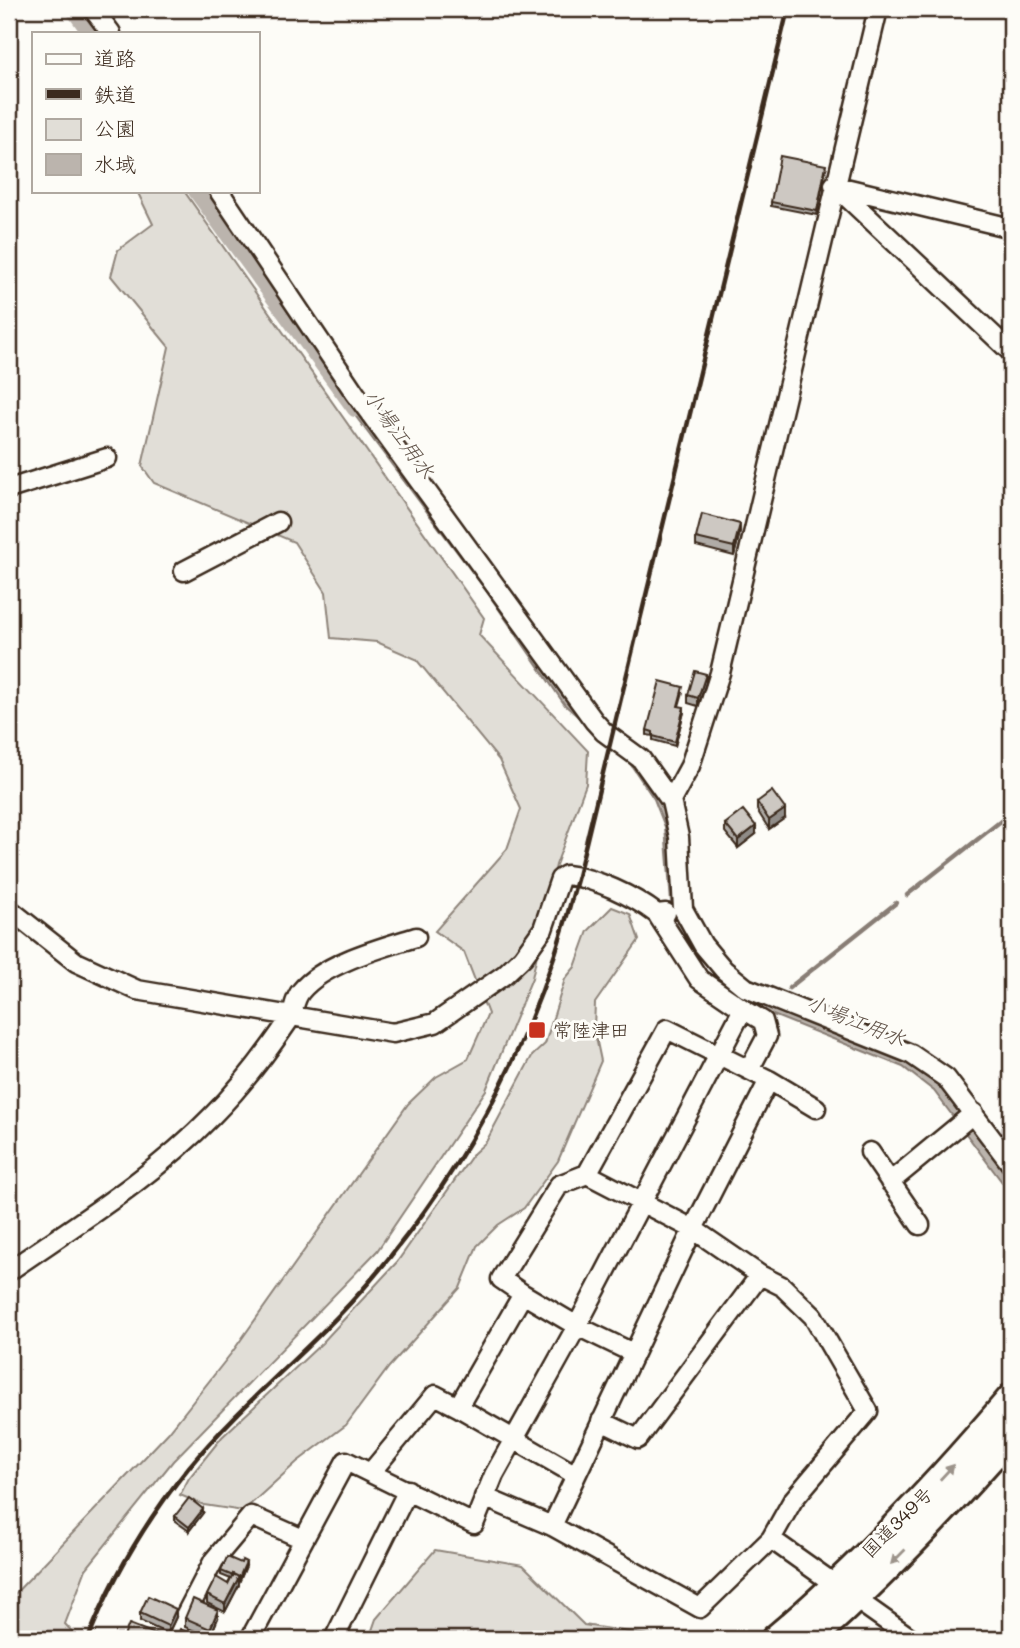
<svg xmlns="http://www.w3.org/2000/svg" width="1020" height="1648" font-family="Mali,'Klee One',sans-serif">
	<style>
		.green { fill: #e1ded7; stroke: #8e847a; stroke-width: 2 }
		.water { fill: #bbb4ad; stroke: #887d74; stroke-width: 2 }
		.lines { fill: none; stroke-linecap: round; stroke-linejoin: round }
		.stream { stroke: #887d74; stroke-width: 4.5 }
		.canal { stroke: #bbb4ad; stroke-width: 16 }
		.minor-casing { stroke: #3b2a1e; stroke-width: 23 }
		.highway-casing { stroke: #3b2a1e; stroke-width: 32 }
		.minor { stroke: #fdfcf7; stroke-width: 18 }
		.highway { stroke: #fdfcf7; stroke-width: 26 }
		.rail { stroke: #3b2a1e; stroke-width: 4.5 }
		.wall { fill: #b0aca7; stroke: #3b2a1e; stroke-width: 2 }
		.shaded-wall { fill: #908c88; stroke: #3b2a1e; stroke-width: 2 }
		.building { fill: #cdc8c2; stroke: #3b2a1e; stroke-width: 2 }
		.oneway { fill: #9c938a }
		.poi-dot { fill: #c8321e; stroke: #fdfcf7; stroke-width: 2.5 }
		.labels { text-anchor: middle; stroke-width: 6; stroke-linejoin: round; paint-order: stroke }
		.poi-label { font-size: 19px; fill: #3b2a1e; stroke: #fdfcf7; text-anchor: start }
		.street-label { font-size: 19px; fill: #3b2a1e; stroke: #fdfcf7 }
		.water-label { font-size: 21px; font-style: italic; fill: #615349; stroke: #fdfcf7 }
	</style>
	<rect width="100%" height="100%" fill="#fdfcf7"/>
	<filter id="ink" filterUnits="userSpaceOnUse"><feTurbulence type="fractalNoise" baseFrequency=".0143" numOctaves="2"/><feDisplacementMap in="SourceGraphic" scale="14" xChannelSelector="R" yChannelSelector="G"/><feConvolveMatrix kernelMatrix="1 2 1 2 8 2 1 2 1" color-interpolation-filters="sRGB"/></filter>
	<g filter="url(#ink)">
		<path class="green" d="M137,191h47l300,427 -5,17 109,116 -2,33 -30,81 -24,113 -46,112 -109,161 -204,210 -87,108 -21,55 14,15h-70v-39l159,-167 65,-82 175,-247 28,-27 32,-18 20,-45 -24,-62 -29,-21 72,-82 14,-40 -22,-49 -83,-101 -39,-17 -46,-4 -5,-46 -32,-50 -140,-59 -12,-17 27,-119 -58,-71 7,-26 35,-26z
			M612,907l18,7 9,26 -44,63 -1,25 7,33 -43,100 -34,47 -26,17 -21,21 -17,42 -71,79 -43,58 -49,37 -54,49 -39,-6 -24,-10 9,-17 33,-41 100,-94 75,-81 77,-109 12,-11 46,-86 13,-12 20,-65 10,-12 13,-36z
			M435,1550l88,15 61,60 90,14h-305l7,-20z"/>
		<path class="water" d="M346,389l148,199 142,171 26,37 12,31 5,76 -8,-1 -6,-75 -11,-28 -25,-37 -64,-57 -78,-113 -148,-198z
			M741,993l165,66 36,26 69,92v17l-77,-103 -31,-24 -165,-66z"/>
		<g class="lines">
			<path class="stream" d="M907,895l104,-82
				M789,988l107,-85"/>
			<path class="canal" d="M73,9l17,24
				M196,191l159,218
				M675,918l11,30"/>
			<g class="minor-casing">
				<path id="minor" d="M93,9l18,24
					M834,185l177,167
					M837,186l174,42
					M219,191l136,202 239,328 10,11 37,27 30,42 8,36 4,72 20,36 21,25 22,18 165,66 35,24 65,86
					M9,489l98,-31
					M184,571l94,-49
					M671,801l19,-35 30,-93 158,-664
					M9,909l67,53 61,28 256,43 42,-10 69,-48 19,-18 20,-28 17,-50 6,-4c30,3 67,21 91,39l9,-1
					M743,1009l20,12 4,15 -18,34
					M769,1080l47,28
					M870,1152l50,73
					M890,1182l84,-69
					M9,1271c69,-48 144,-94 203,-155 29,-29 54,-62 77,-96 5,-8 5,-21 12,-29 23,-28 80,-43 115,-54
					M523,1294l-22,-15 58,-94 28,-11
					M458,1407l118,68
					M601,1421l37,18 122,-164
					M372,1471l63,-76 23,12 65,-113 54,32 56,27
					M484,1497l68,29 148,82 71,-69 22,-39 75,-89 -55,-95 -31,-30 -22,-11 -67,-46 -106,-55 80,-145 102,51 -76,149 -141,297
					M771,1539l141,100
					M173,1639l41,-79 37,-44 52,23
					M250,1639l96,-178 128,63 20,-49 83,-149 166,-317 -44,-30 -42,-65
					M334,1639l74,-149"/>
			</g>
			<g class="highway-casing">
				<path id="highway" d="M775,1639c86,-72 164,-156 236,-241
					M811,1639c72,-63 137,-132 200,-204"/>
			</g>
			<use href="#minor" class="minor"/>
			<use href="#highway" class="highway"/>
			<path class="rail" d="M88,1639c24,-61 60,-121 101,-172 55,-67 125,-120 181,-186 104,-122 168,-250 208,-405l210,-867"/>
		</g>
		<path class="wall" d="M826,169l-9,46 -46,-9v-4z
			M740,532l-6,24 -38,-10v-8z
			M706,682l-8,24 -10,-3v-8z
			M683,692l-4,14 5,6 -9,34 -22,-6v-4l-6,-1v-5z
			M757,802l28,16 -16,11 -12,-19z
			M725,824l31,10 -18,14 -13,-16z
			M203,1513l-14,18 -14,-10v-5z
			M241,1563l5,3 -7,16v3l-14,27 -18,-9v-8l21,-11 3,-5 -10,-4v-4z
			M140,1613l36,4 -8,17 -28,-13z
			M185,1618h33l-8,19 -25,-10z"/>
		<path class="shaded-wall" d="M740,524v8l-6,24v-9z
			M706,674v8l-8,24v-8z
			M684,707v5l-9,34v-4z
			M785,809v9l-16,11v-9z
			M756,826v8l-18,14v-8z
			M203,1509v4l-14,18v-4z
			M246,1562v4l-7,17v-5z
			M239,1577v8l-14,27v-8z
			M176,1609v8l-8,17v-8z
			M218,1610v8l-8,19v-8z"/>
		<path class="building" d="M780,156l46,9 -9,46 -46,-9z
			M702,514l38,10 -6,23 -38,-9z
			M695,671l11,3 -8,24 -10,-3z
			M660,681l23,6 -5,19 6,1 -9,35 -22,-6v-4l-6,-2z
			M772,791l13,18 -16,11 -12,-18z
			M743,810l13,16 -18,14 -13,-16z
			M189,1498l14,11 -14,18 -14,-11z
			M227,1557l14,6 1,-3 4,2 -7,16h-1l1,-1 -6,-3v2l-12,-5z
			M233,1574l6,3 -14,27 -18,-9 9,-18 12,7z
			M148,1596l28,13 -8,17 -28,-13z
			M193,1599l25,11 -8,19 -25,-11z
			M129,1624l29,11 -2,4h-33z
			M180,1629l24,10h-28z"/>
		<defs><path id="oneway-solid" d="M-6-.8H1V-3.2L6.5 0L1 3.2V.8H-6Z" transform="scale(1.75)"/></defs>
		<g class="oneway">
			<use href="#oneway-solid" transform="translate(947 1472) rotate(-47)"/>
			<use href="#oneway-solid" transform="translate(898 1557) rotate(135)"/>
		</g>
	</g>
	<rect class="poi-dot" x="528" y="1021" width="18" height="18" rx="3.5"/>
	<g class="labels">
		<g class="poi-label">
			<text x="553" y="1037">常陸津田</text>
		</g>
		<g class="street-label">
			<text transform="translate(897 1522) rotate(-45)" y="7">国道349号</text>
		</g>
		<g class="water-label">
			<text transform="translate(399 434) rotate(54)" y="7">小場江用水</text>
			<text transform="translate(856 1021) rotate(22)" y="7">小場江用水</text>
		</g>
	</g>
	<rect width="1020" height="1648" fill="none" stroke="#fdfcf7" stroke-width="35"/>
	<rect x="18" y="18" width="985" height="1613" fill="none" stroke="#3b2a1e" stroke-width="2.5" filter="url(#ink)"/>
	<rect x="32" y="32" width="228" height="161" fill="#fdfcf7" stroke="#afa8a0" stroke-width="2"/>
	<rect x="46" y="54" width="35" height="10" fill="#fdfcf7" stroke="#afa8a0" stroke-width="2"/>
	<text x="94" y="66" font-size="21" fill="#3b2a1e">道路</text>
	<rect x="46" y="89" width="35" height="10" fill="#3b2a1e" stroke="#afa8a0" stroke-width="2"/>
	<text x="94" y="102" font-size="21" fill="#3b2a1e">鉄道</text>
	<rect x="46" y="119" width="35" height="21" fill="#e1ded7" stroke="#afa8a0" stroke-width="2"/>
	<text x="94" y="136" font-size="21" fill="#3b2a1e">公園</text>
	<rect x="46" y="154" width="35" height="21" fill="#bbb4ad" stroke="#afa8a0" stroke-width="2"/>
	<text x="94" y="172" font-size="21" fill="#3b2a1e">水域</text>
</svg>
